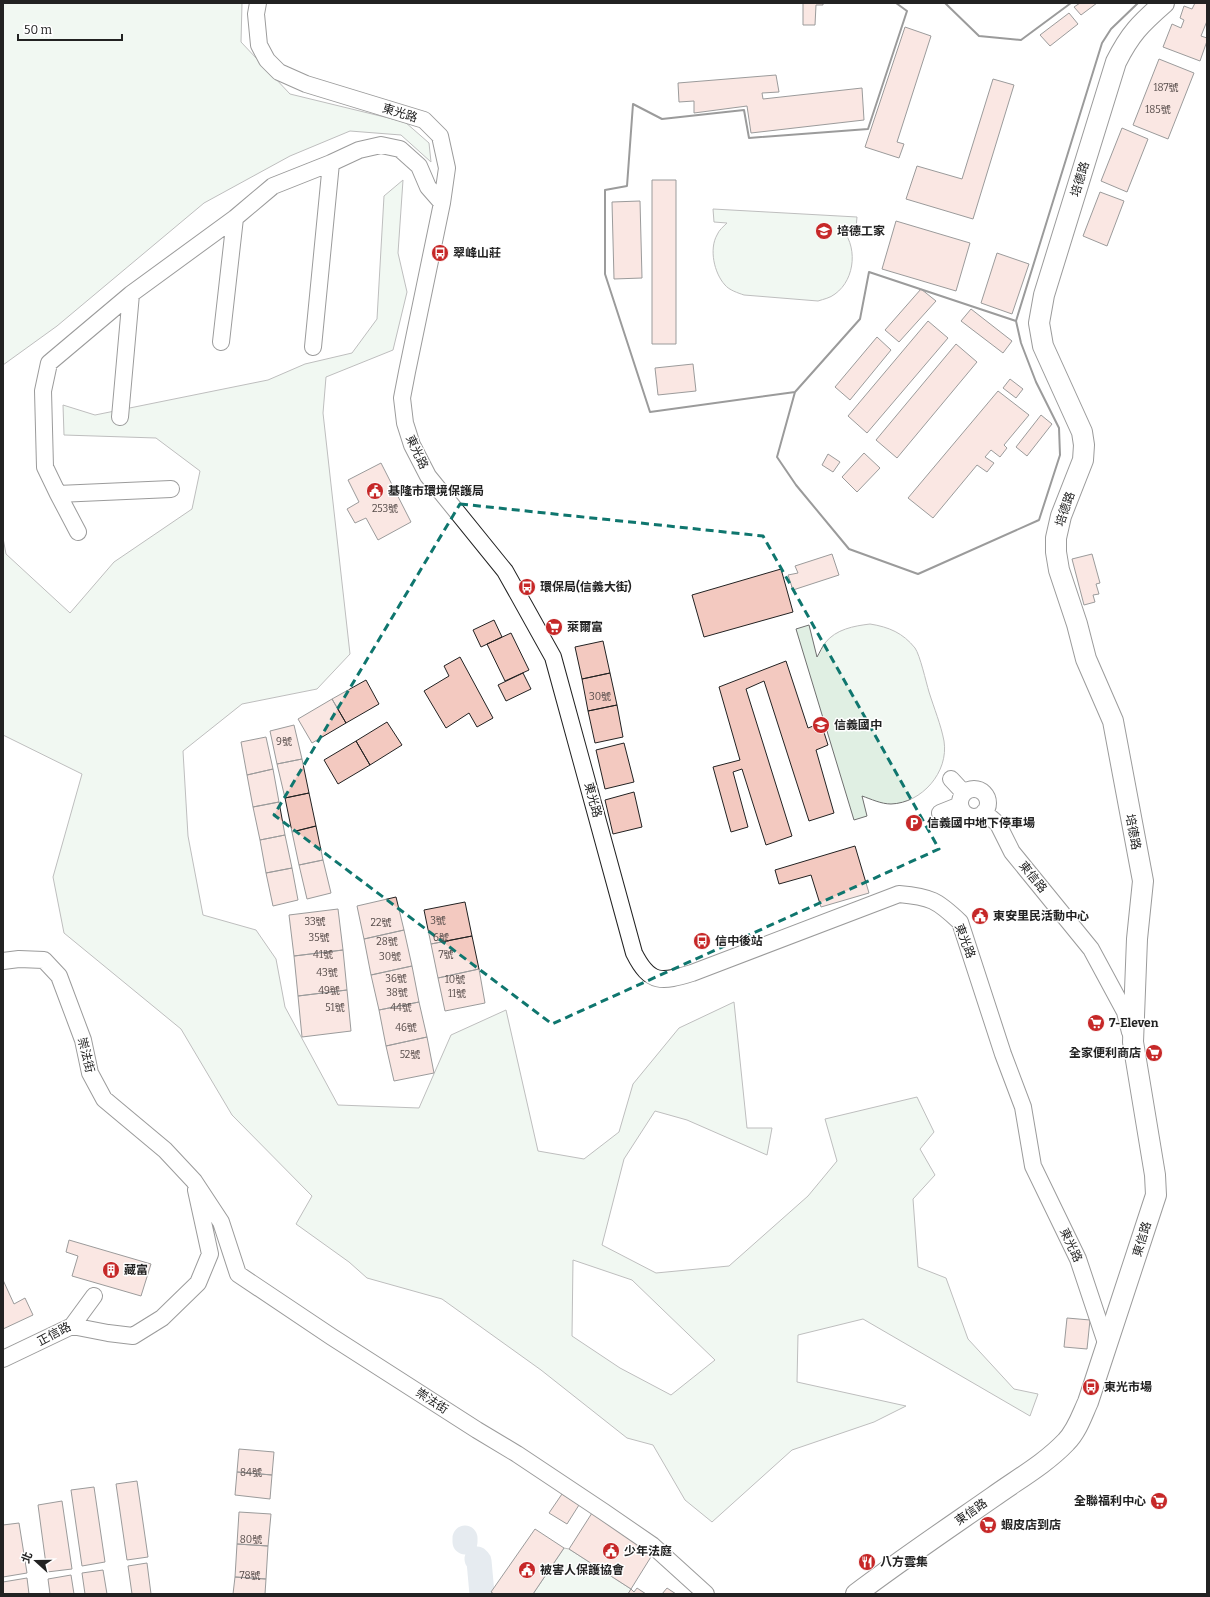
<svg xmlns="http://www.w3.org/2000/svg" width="1210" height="1597" font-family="Bitter,'Noto Sans TC',serif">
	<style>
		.green { fill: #e0efe3; stroke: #6f6f6f; fill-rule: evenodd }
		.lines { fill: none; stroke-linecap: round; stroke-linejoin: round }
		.river { stroke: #c7d3dd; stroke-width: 25 }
		.building { fill: #f3c9c0; stroke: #222 }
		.minor-casing { stroke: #222; stroke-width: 18 }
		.major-casing { stroke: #222; stroke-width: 22 }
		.minor { stroke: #fff; stroke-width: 16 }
		.major { stroke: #fff; stroke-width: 20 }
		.wall { stroke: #222; stroke-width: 2 }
		.marked { fill: none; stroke: #0f766e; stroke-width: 3; stroke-dasharray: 8 5; stroke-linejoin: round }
		.labels { text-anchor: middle; stroke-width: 3; stroke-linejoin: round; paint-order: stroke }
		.number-label { font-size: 10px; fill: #564c4a }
		.street-label { font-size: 12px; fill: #222; stroke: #fff }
		.poi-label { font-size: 12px; font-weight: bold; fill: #222; stroke: #fff; text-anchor: start }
	</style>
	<rect width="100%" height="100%" fill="#fff"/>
	<path class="green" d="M3,3h239l-1,39 49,52 115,28 24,21 2,19 -30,-27 -51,-4 -60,25 -86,47 -147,123 -54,39z
		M403,180l-5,73 9,39 -14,58 -67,27 -3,36 27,241 -33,35 -75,15 -59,47 5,85 15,79 53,15 20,29 9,48 53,98 81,3 32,-73 55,-25 32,141 46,8 35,-27 14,-48 46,-56 55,-26 13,126h25l-5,27 -80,-35 -32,-9 -31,48 -22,86 54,28 73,-7 79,-70 29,-35 -12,-42 92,-22 17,35 -14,17 15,26 -22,24 5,68 28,11 22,61 46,50 24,5 -8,22 -167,-97 -65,16 -1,47 109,24 -32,16 -82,28 -80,72 -27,-22 -32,-55 -26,-7 -86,-68 -99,-71 -75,-21 -18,-16 -53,-38 16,-28 -80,-81 -51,-86 -117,-96 -11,-56 29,-103 -79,-39v-197l3,16 64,59 44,-51 78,-53 8,-38 -44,-33 -92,-3 -1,-30 32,10 173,-35 37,-16 47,-11 25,-34 7,-123zM573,1260l59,20 83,80 -44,35 -51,-27 -48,-32z
		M713,209l144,8 -1,11 -16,-1c18,17 16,52 -5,67 -5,4 -11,5 -17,7l-74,-6c-6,-2 -15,-5 -19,-10 -11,-12 -16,-36 -8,-50 2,-5 6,-8 10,-12l-13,-1z
		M870,624c19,3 33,9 45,24 5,7 11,34 14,44 5,16 12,33 15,49 5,31 -22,62 -53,63 -10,0 -20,-5 -29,-8l5,20 -13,4 -58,-191 13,-4 8,32c3,-5 5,-10 8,-14 11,-14 29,-17 45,-19z
		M564,1548l5,1 62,40 -3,5h-95z"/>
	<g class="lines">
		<path class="river" d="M465,1538v4
			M477,1559l2,2 3,33"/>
	</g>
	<path class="building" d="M803,3h20v2h-7l-1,20h-12z
		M1080,3h17l-16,12 -7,-8z
		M1195,3h12v18l-6,15 6,2v3l-7,20 -37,-14 9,-23 9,4 3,-8 -4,-2 4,-12 8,3z
		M1069,13l9,11 -28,22 -10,-11z
		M905,27l26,9 -34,106 7,2 -5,14 -34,-11z
		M1159,59l35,14 -26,66 -35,-14z
		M776,75l3,17 -17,1 1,6 99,-11 2,32 -113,13 -4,-27 -53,7v-12l-15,1 -1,-19z
		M993,79l21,6 -41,134 -67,-20 11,-33 45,13z
		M1122,128l26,11 -21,53 -26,-11z
		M652,180h24v164h-24z
		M1100,192l24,9 -17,45 -24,-10z
		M640,201l2,77 -28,1 -2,-77z
		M896,221l74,22 -14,48 -74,-22z
		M997,253l32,11 -17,50 -31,-11z
		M921,289l15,12 -37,41 -14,-12z
		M971,309l41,32 -9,12 -42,-32z
		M928,321l20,17 -81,95 -19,-17z
		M877,337l14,13 -41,50 -15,-13z
		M956,344l21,18 -80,96 -21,-18z
		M693,364l3,27 -38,4 -3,-27z
		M1010,379l13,10 -7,9 -13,-10z
		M998,391l31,24 -25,30 3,3 -7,9 -9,-7 -6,7 9,6 -7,9 -10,-7 -44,53 -25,-20z
		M1041,415l11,9 -25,32 -11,-9z
		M864,453l16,15 -23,24 -15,-15z
		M828,454l12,8 -7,10 -11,-7z
		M381,463l30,59 -33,18 -12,-22 -11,5 -8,-14 12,-7 -11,-22z
		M832,554l7,21 -46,15 -5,-15 10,-2 -3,-7z
		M1092,554l8,29 -4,1 3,10 -6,1 2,7 -11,3 -12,-46z
		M781,569l12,43 -89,25 -12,-42z
		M494,620l8,17 -21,10 -8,-17z
		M511,633l18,37 -24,11 -18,-37z
		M603,641l7,32 -28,6 -7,-32z
		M460,657l33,61 -16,9 -8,-14 -23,15 -22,-37 25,-15 -5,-10z
		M786,661l22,67 13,-5 7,22 -12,5 18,63 -25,8 -45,-140 -18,8 46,147 -26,9 -24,-76 -9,3 15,55 -17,5 -18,-65 27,-7 -21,-73z
		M523,673l8,16 -25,12 -8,-16z
		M610,673l7,32 -29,6 -6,-32z
		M366,680l13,24 -33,19 -14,-24z
		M332,699l14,24 -34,20 -14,-24z
		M617,705l6,32 -28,6 -7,-32z
		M387,722l15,23 -32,20 -14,-24z
		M294,725l8,34 -25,5 -7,-33z
		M266,737l7,32 -26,6 -6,-33z
		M356,741l14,24 -32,19 -14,-24z
		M624,743l10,39 -29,7 -9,-39z
		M302,759l7,34 -24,5 -8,-34z
		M273,769l6,33 -26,5 -6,-32z
		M634,792l8,35 -29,7 -8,-34z
		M309,793l7,33 -24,6 -7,-34z
		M279,802l6,33 -25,5 -7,-33z
		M316,826l7,34 -24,5 -7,-33z
		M285,835l7,33 -26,5 -6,-33z
		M855,846l14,47 -48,14 -10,-32 -32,9 -4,-14z
		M323,860l8,33 -24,6 -8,-34z
		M292,868l6,32 -25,6 -7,-33z
		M396,897l8,33 -40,9 -7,-33z
		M465,902l7,34 -41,8 -7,-34z
		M338,909l5,41 -49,6 -5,-41z
		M404,930l8,36 -41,9 -7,-36z
		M472,936l7,33 -41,9 -7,-34z
		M343,950l4,40 -49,6 -4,-40z
		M412,966l7,36 -40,8 -8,-35z
		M479,969l6,34 -40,8 -7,-33z
		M347,990l4,41 -49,6 -4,-41z
		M419,1002l8,35 -41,9 -7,-36z
		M427,1037l7,36 -40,8 -8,-35z
		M69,1240l82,24 -10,32 -69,-20 6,-20 -12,-4z
		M3,1280l11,24 11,-6 8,17 -30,14z
		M1067,1318l23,2 -3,29 -23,-2z
		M239,1449l35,3 -2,23 -35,-3z
		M237,1472l35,3 -2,24 -35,-4z
		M137,1481l11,76 -21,3 -11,-76z
		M94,1487l11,75 -23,4 -11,-76z
		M562,1494l17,11 -12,19 -18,-11z
		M62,1501l10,68 -25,3 -9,-67z
		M239,1512l32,2 -3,32 -31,-2z
		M592,1513l62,39 -23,37 -62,-40z
		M19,1523l8,50 -24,4v-52z
		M535,1529l29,19 -31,46h-39l-3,-2z
		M237,1544l31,2 -2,33 -31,-2z
		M147,1563l4,31h-19l-4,-28z
		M103,1570l4,24h-22l-3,-21z
		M71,1575l3,19h-24l-2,-15z
		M235,1577l31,2 -1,15h-32z
		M27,1578l2,16h-26v-12z
		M637,1588l9,6h-18l3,-5 3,3z
		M667,1588l9,6h-14z"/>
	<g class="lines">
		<g class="minor-casing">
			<path id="minor" d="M258,3l-2,11 3,31 8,15 12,12 27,12 118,36 16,16 7,32 -5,35 -35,169 -5,26 3,25 7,22 16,31 77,95 48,86 81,296c16,32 28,29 58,20l207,-79c32,3 38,6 61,28l43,132 20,53 10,59 45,93 29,87
				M221,342l14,-124
				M313,347l18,-184
				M120,417l11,-123
				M58,494l113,-5
				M78,532l-20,-38 -13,-27 -2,-76 6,-28 82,-69 104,-76 38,-32 58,-23 28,-13 22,-5 19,4 19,17 9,21 14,16
				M951,779l13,14
				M960 803a14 14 0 1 1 28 0a14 14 0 1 1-28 0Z
				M984,812l14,12 14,28 79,97 34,63 5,20
				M940,813l20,-8
				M3,961l16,-2 25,1 15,16 24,64 7,33 14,26 61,51 29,31 27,41 17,52 94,63 145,93 40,24 87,58 48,33 54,49
				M72,1326l36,7 25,3 29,-18 36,-35 12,-29 -14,-64
				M3,1359l69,-33 22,-30"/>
		</g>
		<g class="major-casing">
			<path id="major" d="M856,1594c45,-34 91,-65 137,-97 25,-18 52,-33 73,-55 11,-11 16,-27 22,-40l68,-207 -1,-20 -22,-133 4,-103 6,-58 -30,-160 -27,-62 -9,-35 -18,-54 -3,-18v-14l5,-22 22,-56 1,-15 -2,-13 -39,-86 -4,-23 5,-28 72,-233c14,-28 24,-38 48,-59"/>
		</g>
		<use href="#minor" class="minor"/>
		<use href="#major" class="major"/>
		<path class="wall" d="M896,3l11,8 -39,118 -119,9 -5,-28 -82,9 -29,-15 -6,82 -22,4v84l45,138 145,-20 65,-73 9,-47 147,49 86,-278 9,-14 27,-26
			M945,3l34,33 42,4 50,-37
			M869,272l147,49 5,22 15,39 23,46 1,27 -21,65 -121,54 -69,-25 -53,-64 -19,-28 18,-65 65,-73z"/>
	</g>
	<path d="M0 0H1210V1597H0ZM460,504l303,32 176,313 -387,175 -278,-209z" fill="#fff" fill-opacity=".55" fill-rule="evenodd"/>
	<path class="marked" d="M460,504l303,32 176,313 -387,175 -278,-209z"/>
	<defs>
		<g id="school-disc" transform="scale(0.9)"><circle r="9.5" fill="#c62828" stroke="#fff"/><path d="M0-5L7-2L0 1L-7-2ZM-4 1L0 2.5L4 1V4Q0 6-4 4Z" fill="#fff"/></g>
		<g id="bus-disc" transform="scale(0.9)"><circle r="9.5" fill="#c62828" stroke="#fff"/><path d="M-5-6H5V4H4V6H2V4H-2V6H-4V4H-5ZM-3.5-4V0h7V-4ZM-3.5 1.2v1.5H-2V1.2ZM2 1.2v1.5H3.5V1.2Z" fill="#fff"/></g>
		<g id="civic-disc" transform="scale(0.9)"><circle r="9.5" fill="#c62828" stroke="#fff"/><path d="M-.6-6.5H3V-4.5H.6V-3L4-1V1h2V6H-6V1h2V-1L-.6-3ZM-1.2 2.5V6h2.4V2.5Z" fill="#fff"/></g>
		<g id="supermarket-disc" transform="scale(0.9)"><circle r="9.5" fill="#c62828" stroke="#fff"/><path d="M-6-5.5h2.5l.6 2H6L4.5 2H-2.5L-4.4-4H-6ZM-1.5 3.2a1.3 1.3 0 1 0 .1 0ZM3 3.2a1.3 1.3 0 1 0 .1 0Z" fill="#fff"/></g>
		<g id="parking-disc" transform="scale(0.9)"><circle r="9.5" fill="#c62828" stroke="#fff"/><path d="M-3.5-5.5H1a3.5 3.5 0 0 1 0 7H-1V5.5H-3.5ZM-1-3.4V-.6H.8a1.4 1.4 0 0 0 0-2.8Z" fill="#fff"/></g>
		<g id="building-disc" transform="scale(0.9)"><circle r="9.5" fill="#c62828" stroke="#fff"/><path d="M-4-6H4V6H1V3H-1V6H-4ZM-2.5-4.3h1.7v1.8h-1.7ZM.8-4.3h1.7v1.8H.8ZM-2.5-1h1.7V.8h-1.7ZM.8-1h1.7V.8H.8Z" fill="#fff"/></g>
		<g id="restaurant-disc" transform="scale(0.9)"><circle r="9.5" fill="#c62828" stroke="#fff"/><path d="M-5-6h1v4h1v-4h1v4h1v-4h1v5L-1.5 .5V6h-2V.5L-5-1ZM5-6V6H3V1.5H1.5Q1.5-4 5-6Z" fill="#fff"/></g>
	</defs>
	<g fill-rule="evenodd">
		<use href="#school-disc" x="824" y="231"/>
		<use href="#bus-disc" x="440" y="253"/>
		<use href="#civic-disc" x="375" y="491"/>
		<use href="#bus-disc" x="527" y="587"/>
		<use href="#supermarket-disc" x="554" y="627"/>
		<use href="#school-disc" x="821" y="725"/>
		<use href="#parking-disc" x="914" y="823"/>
		<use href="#civic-disc" x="980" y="916"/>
		<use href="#bus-disc" x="702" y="941"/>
		<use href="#supermarket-disc" x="1096" y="1023"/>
		<use href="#supermarket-disc" x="1154" y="1053"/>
		<use href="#building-disc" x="111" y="1270"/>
		<use href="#bus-disc" x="1091" y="1387"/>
		<use href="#supermarket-disc" x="1159" y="1501"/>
		<use href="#supermarket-disc" x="988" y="1525"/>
		<use href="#civic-disc" x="611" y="1551"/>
		<use href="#restaurant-disc" x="867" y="1562"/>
		<use href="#civic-disc" x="527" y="1570"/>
	</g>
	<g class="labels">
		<g class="number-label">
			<text x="1166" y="91">187號</text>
			<text x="1158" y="113">185號</text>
			<text x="385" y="512">253號</text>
			<text x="600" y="700">30號</text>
			<text x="284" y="745">9號</text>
			<text x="438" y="924">3號</text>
			<text x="315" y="925">33號</text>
			<text x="381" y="926">22號</text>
			<text x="319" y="941">35號</text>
			<text x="441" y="941">6號</text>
			<text x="387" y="945">28號</text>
			<text x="323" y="958">41號</text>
			<text x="446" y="958">7號</text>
			<text x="390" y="960">30號</text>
			<text x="327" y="976">43號</text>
			<text x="396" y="982">36號</text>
			<text x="455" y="983">10號</text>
			<text x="329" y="994">49號</text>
			<text x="397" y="996">38號</text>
			<text x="457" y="997">11號</text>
			<text x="335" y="1011">51號</text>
			<text x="401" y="1011">44號</text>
			<text x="406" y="1031">46號</text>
			<text x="410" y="1058">52號</text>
			<text x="251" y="1476">84號</text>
			<text x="251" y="1543">80號</text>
			<text x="250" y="1579">78號</text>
		</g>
		<g class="street-label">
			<text transform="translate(400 113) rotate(17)" y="4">東光路</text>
			<text transform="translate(1080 179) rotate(-73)" y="4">培德路</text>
			<text transform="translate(417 452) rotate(65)" y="4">東光路</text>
			<text transform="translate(1065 509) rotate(-71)" y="4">培德路</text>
			<text transform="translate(593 800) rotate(75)" y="4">東光路</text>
			<text transform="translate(1133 832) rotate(79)" y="4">培德路</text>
			<text transform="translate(1033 877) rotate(51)" y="4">東信路</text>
			<text transform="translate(965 941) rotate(69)" y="4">東光路</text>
			<text transform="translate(86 1055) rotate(76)" y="4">崇法街</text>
			<text transform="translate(1142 1239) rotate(-73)" y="4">東信路</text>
			<text transform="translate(1071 1245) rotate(65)" y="4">東光路</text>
			<text transform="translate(54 1334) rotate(-28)" y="4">正信路</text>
			<text transform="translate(432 1401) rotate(33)" y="4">崇法街</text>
			<text transform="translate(971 1512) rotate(-35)" y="4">東信路</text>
		</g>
		<g class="poi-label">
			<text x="837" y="235">培德工家</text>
			<text x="453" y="257">翠峰山莊</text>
			<text x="388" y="495">基隆市環境保護局</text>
			<text x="540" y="591">環保局(信義大街)</text>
			<text x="567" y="631">萊爾富</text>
			<text x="834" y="729">信義國中</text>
			<text x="927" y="827">信義國中地下停車場</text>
			<text x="993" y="920">東安里民活動中心</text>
			<text x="715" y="945">信中後站</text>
			<text x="1109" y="1027">7-Eleven</text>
			<text x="1141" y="1057" text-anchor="end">全家便利商店</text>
			<text x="124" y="1274">藏富</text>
			<text x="1104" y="1391">東光市場</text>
			<text x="1146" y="1505" text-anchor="end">全聯福利中心</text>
			<text x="1001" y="1529">蝦皮店到店</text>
			<text x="624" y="1555">少年法庭</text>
			<text x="880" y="1566">八方雲集</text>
			<text x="540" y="1574">被害人保護協會</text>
		</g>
	</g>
	<rect width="1210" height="1597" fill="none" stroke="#222222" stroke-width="8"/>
	<g transform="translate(36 1561) rotate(291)" stroke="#ffffff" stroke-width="3" paint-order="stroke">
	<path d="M0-3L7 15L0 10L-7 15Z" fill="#222222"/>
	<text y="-6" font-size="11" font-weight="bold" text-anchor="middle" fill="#222222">北</text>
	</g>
	<path d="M18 34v6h104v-6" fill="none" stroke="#222222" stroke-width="2"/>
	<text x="24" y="34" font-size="12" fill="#222222" stroke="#ffffff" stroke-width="3" paint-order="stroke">50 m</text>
</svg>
